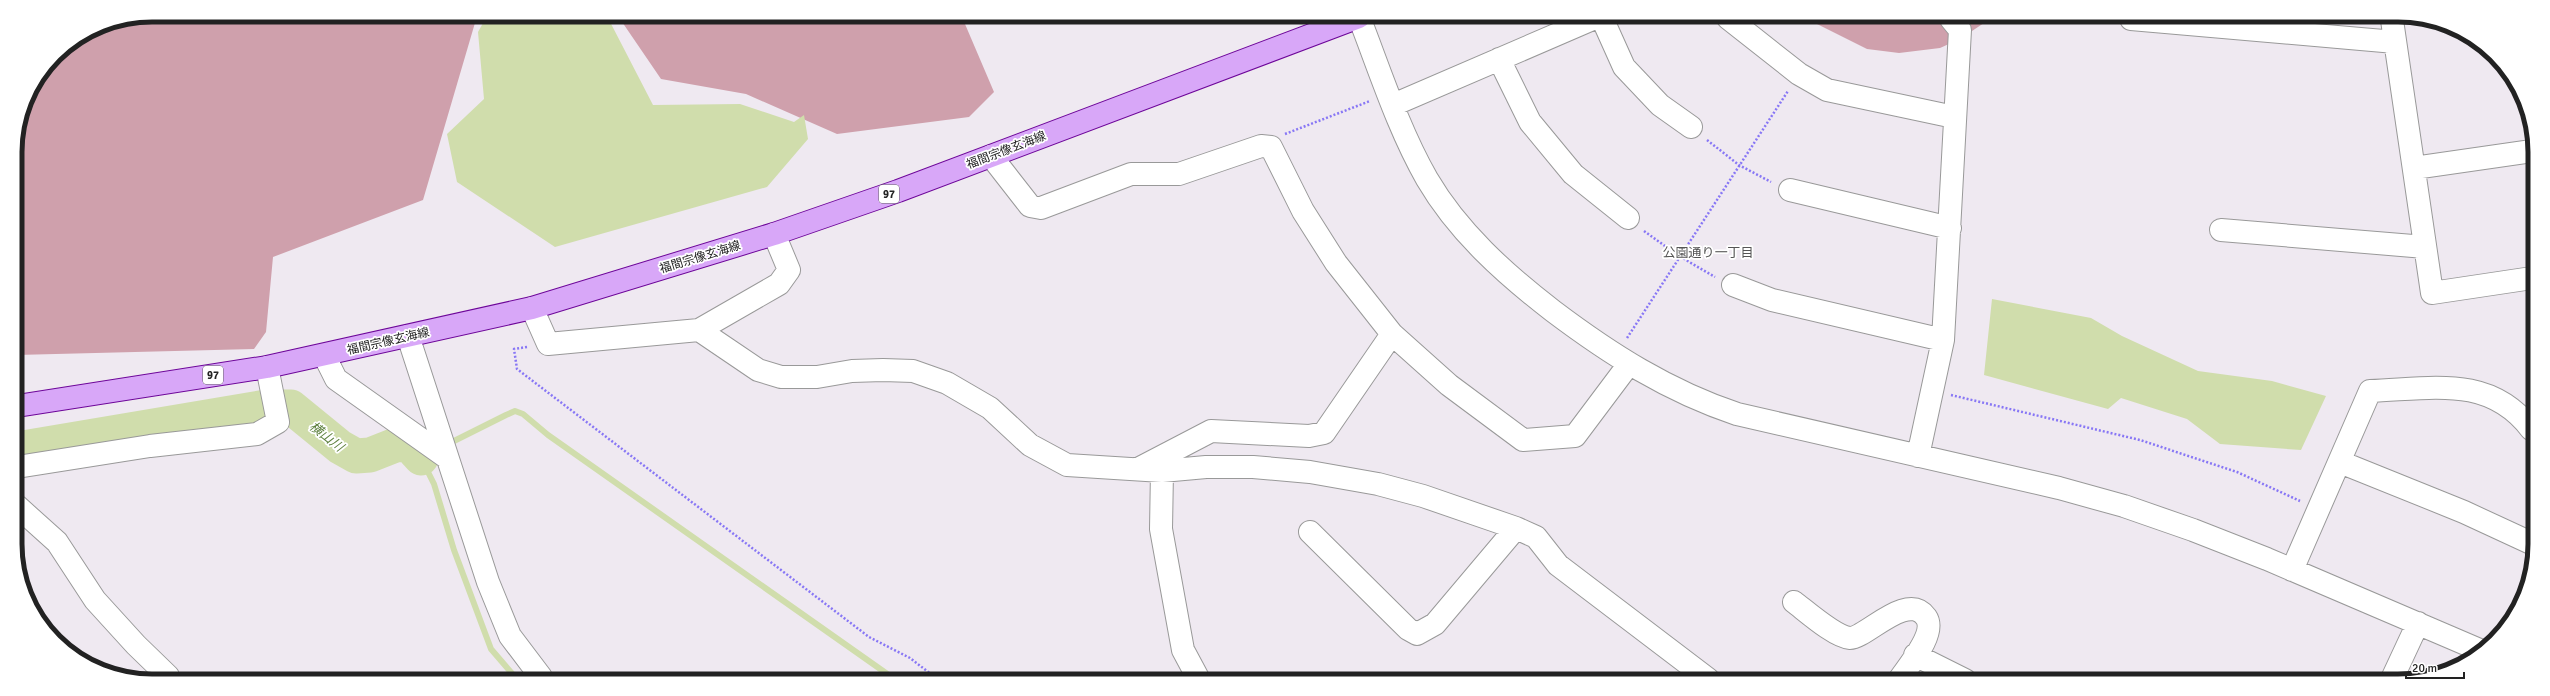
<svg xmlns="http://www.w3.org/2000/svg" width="2550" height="696" font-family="Signika,'Noto Sans JP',sans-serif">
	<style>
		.forest { fill: #cfa0ac }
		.water { fill: #d0ddac }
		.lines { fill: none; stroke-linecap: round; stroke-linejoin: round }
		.stream { stroke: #d0ddac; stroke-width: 6 }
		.river { stroke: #d0ddac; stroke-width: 35 }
		.minor-casing { stroke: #999; stroke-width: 24 }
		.major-casing { stroke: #6d0699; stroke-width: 24 }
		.path { stroke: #8877f5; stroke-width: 2.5; stroke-dasharray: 2 2; stroke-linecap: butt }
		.minor { stroke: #fff; stroke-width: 22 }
		.major { stroke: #d8a7f8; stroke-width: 22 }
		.labels { text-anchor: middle; stroke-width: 3.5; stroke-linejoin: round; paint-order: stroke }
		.shield { fill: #fff; stroke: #646464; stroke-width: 1 }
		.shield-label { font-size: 11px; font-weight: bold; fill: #222 }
		.street-label { font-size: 12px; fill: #222; stroke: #fff }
		.neighbourhood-label { font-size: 13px; fill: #555; stroke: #fff }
		.water-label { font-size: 13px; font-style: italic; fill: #5d803e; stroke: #fff }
		.rim { fill: none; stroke: #222; stroke-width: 5 }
	</style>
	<rect width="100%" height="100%" fill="#efe9f1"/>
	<path class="forest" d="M152,15l325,1 -54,184 -150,57 -7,75 -12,17 -238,6 -1,-211 11,-44 29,-45 45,-30z
		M618,16l344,1 32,75 -25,25 -132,17 -91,-40 -85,-15z
		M1805,18l185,1 -30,20 -20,9 -41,5 -32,-4z"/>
	<path class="water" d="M487,16h120l46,89 87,-1 54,18 10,-7 4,24 -41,48 -212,60 -98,-65 -10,-48 37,-35 -6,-67z
		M1992,299l99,19 31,18 76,35 74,10 54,15 -25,54 -81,-6 -33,-25 -66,-21 -13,11 -124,-34z"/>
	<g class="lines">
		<path class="stream" d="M446,445l60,-30 9,-4 8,3 25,21 345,243
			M431,453l-10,5 13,26 20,66 37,99 24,28"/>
		<path class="river" d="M17,449l249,-42h25l49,40 16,9 14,-1 28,-11 12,2 11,12"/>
		<g class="minor-casing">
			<path id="minor" d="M1359,17c21,54 39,111 68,162 31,53 78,95 126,132 57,43 115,80 184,103l322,74 65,18 69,24 74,29 215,92
				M1602,18l22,49 36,38 31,22
				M1728,18l71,56 28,16 127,27
				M2131,19l264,23
				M2392,20l40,273 100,-15
				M1499,59l31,63 43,52 55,44
				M1393,105l202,-87
				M991,156l39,50 11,2 90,-34h48l82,-28 10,1 32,64 33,52 56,71 57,51 74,55 52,-4 54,-72
				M2414,168l118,-17
				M1790,190l160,38
				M2221,230l204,17
				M1733,285l39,15 171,40
				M532,308l16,36 151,-14 80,-46 10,-14 -15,-36
				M699,330l59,40 23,7h36l35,-6 31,-1 30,1 34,12 43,25 40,37 37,20 95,6 44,-4h47l57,5 68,12 45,12 93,32 20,9 22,28 150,114
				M408,336l80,246 22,54 31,41
				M324,355l12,24 110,78
				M1918,456l25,-116 17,-310 -9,-11
				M2340,462l124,50 67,31
				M17,467l133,-21 107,-12 21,-12 -11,-55
				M1138,469l73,-38 98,5 15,-3 68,-99
				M1162,471l-1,58 22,121 15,28
				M17,506l40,36 38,58 41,45 32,31
				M1310,532l98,97 9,5 18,-10 81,-96
				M2292,570l78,-179c60,-2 119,-17 161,38
				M1794,602c12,9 41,35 56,36 16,0 57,-47 76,-21 11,16 -17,48 -27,63
				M1915,655l50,25
				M2391,681l27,-58"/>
		</g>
		<g class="major-casing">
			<path id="major" d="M17,406l250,-39 265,-59 242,-74 124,-43 461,-174"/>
		</g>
		<path class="path" d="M1285,134l85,-33
			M1707,140l32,25 32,17
			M1644,231l35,25 36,21
			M1627,338l161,-247
			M527,347l-13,2 3,20 352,268 41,21 26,20
			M1951,395l189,45 97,32 63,29"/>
		<use href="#minor" class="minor"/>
		<use href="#major" class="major"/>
	</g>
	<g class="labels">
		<g class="shield">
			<rect x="879" y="185" width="20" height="18" rx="3"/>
			<rect x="203" y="366" width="20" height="18" rx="3"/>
		</g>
		<g class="shield-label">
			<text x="889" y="198">97</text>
			<text x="213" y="379">97</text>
		</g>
		<g class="street-label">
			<text transform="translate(1006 150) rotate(-21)" y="4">福間宗像玄海線</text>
			<text transform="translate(700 257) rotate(-17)" y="4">福間宗像玄海線</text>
			<text transform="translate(388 341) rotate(-13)" y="4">福間宗像玄海線</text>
		</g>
		<g class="neighbourhood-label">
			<text x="1708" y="257">公園通り一丁目</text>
		</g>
		<g class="water-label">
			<text transform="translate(327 436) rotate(38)" y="5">横山川</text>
		</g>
	</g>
	<path d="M0 0H2550V696H0ZM152 22H2398A130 130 0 0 1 2528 152V544A130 130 0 0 1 2398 674H152A130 130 0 0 1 22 544V152A130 130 0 0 1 152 22Z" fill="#fff" fill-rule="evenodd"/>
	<path class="rim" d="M152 22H2398A130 130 0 0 1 2528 152V544A130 130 0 0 1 2398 674H152A130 130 0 0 1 22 544V152A130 130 0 0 1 152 22Z"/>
	<path d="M2406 672v6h58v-6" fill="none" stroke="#222222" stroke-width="2"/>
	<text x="2412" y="672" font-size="12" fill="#222222" stroke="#ffffff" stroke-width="3" paint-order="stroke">20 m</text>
</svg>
